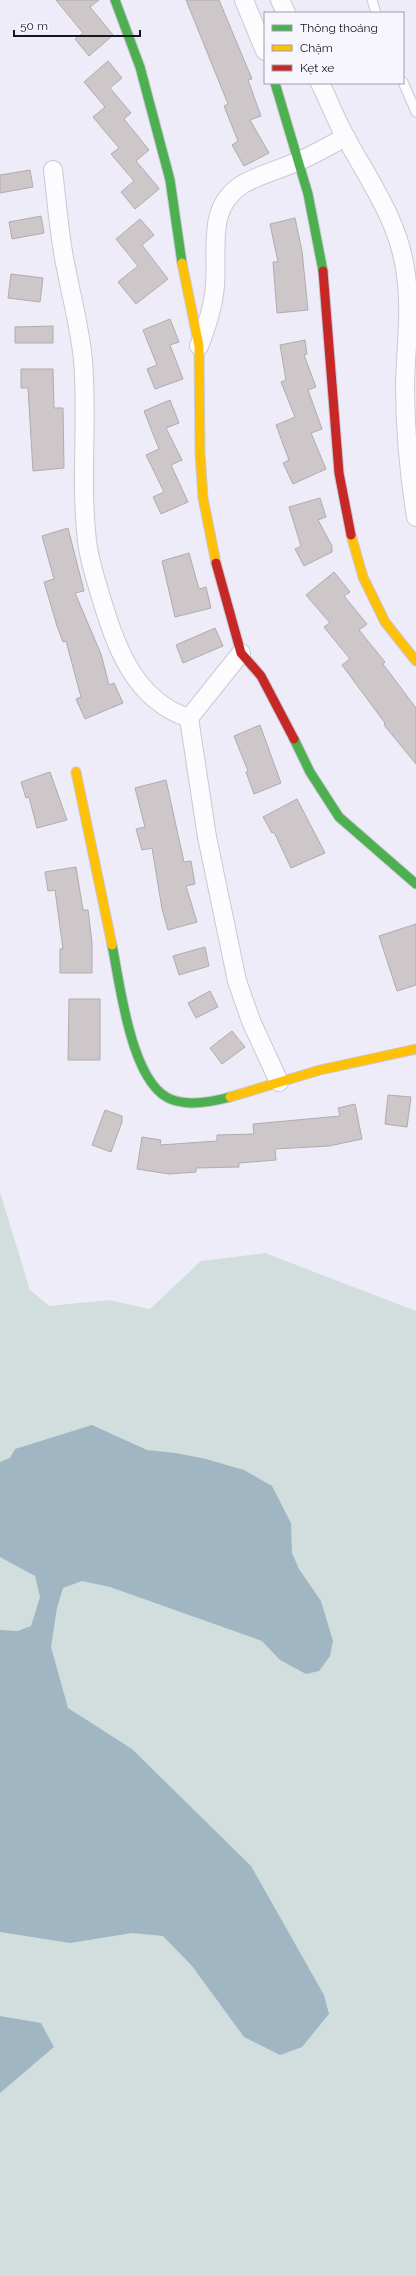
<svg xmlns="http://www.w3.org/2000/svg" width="416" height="2276" font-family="Raleway,sans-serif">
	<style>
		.green { fill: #d2dedd }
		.water { fill: #a0b7c3 }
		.building { fill: #cdc7c9; stroke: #b2abad }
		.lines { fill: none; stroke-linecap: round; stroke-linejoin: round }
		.lane-casing { stroke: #cac8d4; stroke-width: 11 }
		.street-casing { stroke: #cac8d4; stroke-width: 20 }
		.fast-casing { stroke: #cac8d4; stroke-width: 11 }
		.slow-casing { stroke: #cac8d4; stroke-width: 11 }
		.jam-casing { stroke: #cac8d4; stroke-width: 11 }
		.lane { stroke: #fcfcfe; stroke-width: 9 }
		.street { stroke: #fcfcfe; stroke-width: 18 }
		.fast { stroke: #4caf50; stroke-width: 9 }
		.slow { stroke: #ffc107; stroke-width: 9 }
		.jam { stroke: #c62828; stroke-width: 9 }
	</style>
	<rect width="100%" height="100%" fill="#eeecf8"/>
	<path class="green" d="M0,1192l30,98 19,16 60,-6 41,9 51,-48 64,-8 151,58v965h-416z"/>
	<path class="water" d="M92,1425l55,25 29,3 30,6 38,11 28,16 19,37 1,30 7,16 22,32 12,40 -3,15 -11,15 -13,3 -26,-14 -18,-19 -152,-54 -28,-6 -19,7 -6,20 -6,39 17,61 64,41 119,117 73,129 5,19 -27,33 -22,8 -36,-18 -52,-71 -29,-30 -31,-3 -62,10 -70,-11v-302l18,1 13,-5 9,-29 -5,-21 -35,-19v-95l10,-4 5,-9z
		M0,2016l41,7 13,24 -54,46z"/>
	<path class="building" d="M56,0h43l-9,7 23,28 -24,21 -14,-17 8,-6z
		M186,0h33l33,79 -4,1 13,36 -11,4 19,33 -25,13 -12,-21 6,-4 -14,-35 4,-2z
		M108,61l14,17 -12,10 21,25 -7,6 25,31 -13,11 22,26 1,2 -24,20 -14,-17 13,-11 -23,-27 8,-6 -26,-31 12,-10 -21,-25z
		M30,170l3,17 -33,6v-18z
		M41,216l3,17 -32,6 -3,-17z
		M295,218l7,33 6,59 -31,3 -4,-51h5l-8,-38z
		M140,219l14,16 -12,10 26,34 -32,25 -18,-22 20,-16 -22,-27z
		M11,274l32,4 -3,24 -32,-4z
		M170,319l9,23 -9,3 13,34 -28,10 -8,-20 10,-4 -14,-35z
		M53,326v17h-38v-16z
		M305,340l2,14 -3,1 12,32 -8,3 14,39 -11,4 15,36 -33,15 -10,-21 6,-3 -13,-35 19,-8 -14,-35 5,-2 -6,-35z
		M21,369h32l1,39h9l1,60 -31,3 -5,-83h-7z
		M170,400l9,23 -13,5 16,32 -11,5 17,37 -27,12 -8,-17 11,-5 -18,-37 13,-6 -15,-38z
		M320,498l6,19 -8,3 14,26v6l-28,14 -9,-17 6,-3 -12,-39z
		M68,528l16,63 -9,2 26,61 8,31 5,-2 9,20 -38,16 -9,-20 5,-2 -15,-56 -3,1 -6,-16 -13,-44 10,-3 -12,-43z
		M189,553l10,36 7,-2 5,21 -36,9 -13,-56z
		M334,572l16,20 -6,4 23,28 -8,6 26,32 -2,2 33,44v56l-32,-39 1,-2 -43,-58 8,-6 -26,-32 6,-4 -24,-28z
		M215,628l8,18 -40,17 -7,-18z
		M260,725l21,58 -27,11 -8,-22 2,-1 -14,-35z
		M50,772l17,48 -30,8 -8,-31 -3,1 -5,-16z
		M166,780l18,82 7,-1 4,23 -9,2 11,36 -29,8 -6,-21 -10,-61 -10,2 -6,-21 9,-2 -10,-39z
		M297,799l28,54 -34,15 -17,-36 -2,1 -9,-16z
		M76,867l7,43h5l4,32v31h-32v-24h3l-8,-59 -7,1 -3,-19z
		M416,924v61l-19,6 -18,-55z
		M205,947l4,19 -30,9 -6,-19z
		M210,991l8,16 -22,11 -8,-15z
		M69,999h31v61h-32z
		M232,1031l13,16 -23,17 -12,-16z
		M388,1095l23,2 -4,30 -22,-3z
		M355,1104l7,35 -33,7 -54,3 1,11 -37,3v4l-43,1v4l-27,2 -32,-5 5,-32 19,3 -1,5 57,-4v-6l37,-1 -1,-10 87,-8 -2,-8z
		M105,1110l17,6v6l-11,30 -19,-7z"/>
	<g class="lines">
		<g class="lane-casing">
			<path id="lane" d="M372,0l4,13
				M403,82l13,30"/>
		</g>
		<g class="street-casing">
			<path id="street" d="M244,0l21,51
				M280,0l6,13
				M320,83c9,18 16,37 26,55 24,44 54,85 60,137 5,36 0,73 -1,109 0,44 4,89 11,133
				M53,170c4,32 6,66 13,98 6,31 14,61 17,92 5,60 -3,121 4,181 2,18 8,36 13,53 15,50 33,106 89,124l52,-65
				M199,346c8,-20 15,-41 16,-62 3,-36 -9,-77 28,-100 18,-10 38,-15 56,-23 16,-7 31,-16 47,-24
				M189,718l18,119 30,144 14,40 28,61"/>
		</g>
		<g class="fast-casing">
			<path id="fast" d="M115,0l25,67 30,113 12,83
				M275,83l33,111 15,77
				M294,739l16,33 29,45 77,67
				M112,945c8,38 19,142 61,155 18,6 39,2 57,-3"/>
		</g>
		<g class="slow-casing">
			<path id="slow" d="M182,263l17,83 1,107 3,45 13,65
				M351,535l12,42 22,45 31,39
				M76,772l36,173
				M230,1097l90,-27 96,-21"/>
		</g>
		<g class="jam-casing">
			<path id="jam" d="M323,271l16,202 12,62
				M216,563l25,90 20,23 33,63"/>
		</g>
		<use href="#lane" class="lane"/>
		<use href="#street" class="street"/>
		<use href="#fast" class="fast"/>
		<use href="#slow" class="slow"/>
		<use href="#jam" class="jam"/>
	</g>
	<rect x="264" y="12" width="140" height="72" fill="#f7f6fe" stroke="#9e9ca6"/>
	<rect x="272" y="25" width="20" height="6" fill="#4caf50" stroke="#9e9ca6"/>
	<text x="300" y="32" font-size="12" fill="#181521">Thông thoáng</text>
	<rect x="272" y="45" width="20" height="6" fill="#ffc107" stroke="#9e9ca6"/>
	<text x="300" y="52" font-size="12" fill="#181521">Chậm</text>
	<rect x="272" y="65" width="20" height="6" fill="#c62828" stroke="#9e9ca6"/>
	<text x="300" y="72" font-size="12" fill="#181521">Kẹt xe</text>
	<path d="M14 30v6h126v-6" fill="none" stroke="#181521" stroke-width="2"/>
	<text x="20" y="30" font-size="12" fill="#181521" stroke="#f7f6fe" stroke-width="3" paint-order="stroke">50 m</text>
</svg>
